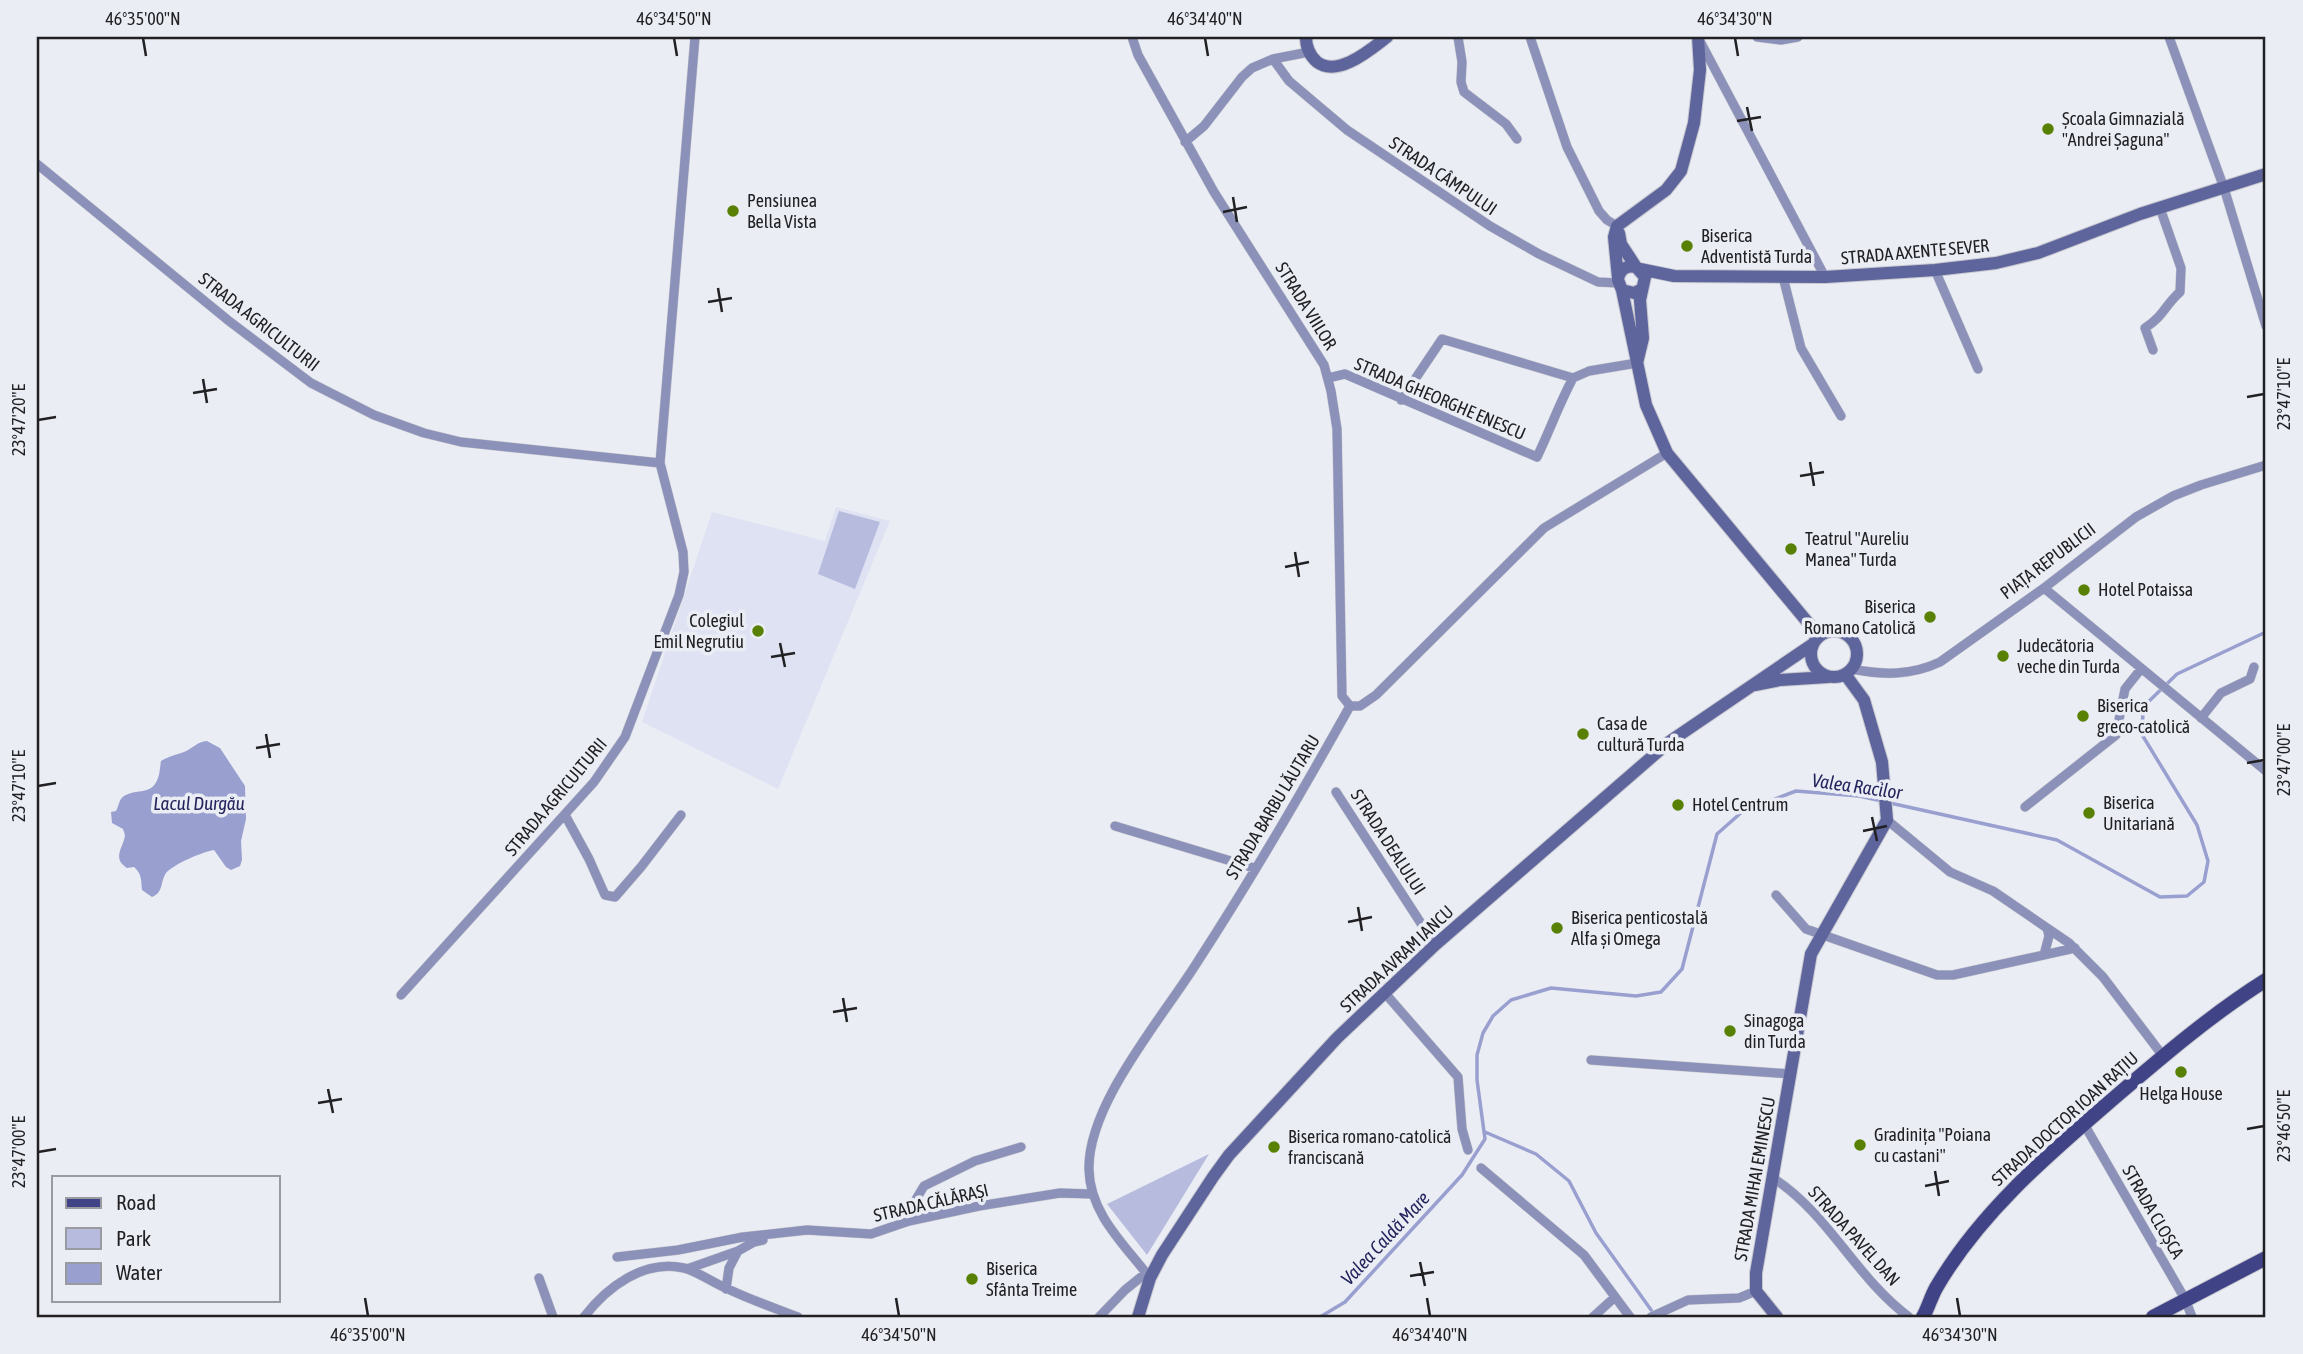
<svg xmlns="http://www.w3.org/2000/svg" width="2303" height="1354" font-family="'Asap Condensed',sans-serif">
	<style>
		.built { fill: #dfe2f2 }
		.green { fill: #b7bcde }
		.water { fill: #99a0cf }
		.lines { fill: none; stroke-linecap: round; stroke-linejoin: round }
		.stream { stroke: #99a0cf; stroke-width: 3.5 }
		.street-casing { stroke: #c7c8cf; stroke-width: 10 }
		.secondary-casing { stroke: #c7c8cf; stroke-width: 14 }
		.primary-casing { stroke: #c7c8cf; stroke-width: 16 }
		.street { stroke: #8b91b8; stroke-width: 9 }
		.secondary { stroke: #5e649c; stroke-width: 12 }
		.primary { stroke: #404386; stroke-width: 14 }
		.ticks { fill: none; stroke: #212124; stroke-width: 2.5 }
		.poi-dot { fill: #588103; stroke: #ebedf5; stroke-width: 2.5 }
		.labels { text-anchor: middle; stroke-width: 7; stroke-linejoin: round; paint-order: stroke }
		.poi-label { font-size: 18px; fill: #212124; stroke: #ebedf5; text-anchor: start }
		.street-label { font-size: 18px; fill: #212124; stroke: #ebedf5 }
		.water-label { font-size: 19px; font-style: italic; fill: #24245d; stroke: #ebedf5 }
		.neatline { fill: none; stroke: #212124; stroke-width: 2.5 }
		.ticks-label { font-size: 18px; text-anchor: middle; fill: #212124 }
	</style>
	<rect width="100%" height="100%" fill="#ebedf5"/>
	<path class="built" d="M836,507l54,14 -112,268 -136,-67 70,-210 113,29z"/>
	<path class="green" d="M839,511l41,11 -25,67 -37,-15z
		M1209,1154l-62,101 -40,-51z"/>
	<path class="water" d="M207,741l13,7 25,38 1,33 -5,22 1,19 -2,6 -9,4 -5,-3 -12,-17c-12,2 -40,14 -48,23 -6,9 -2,19 -14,24l-10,-7c-1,-10 0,-16 -8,-23l-7,1c-16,-10 -3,-21 -2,-33l-2,-6 -11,-6 -1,-11 5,-1c3,-6 3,-12 8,-15 13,-8 28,0 34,-18 2,-5 2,-12 3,-17 8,-5 15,-6 23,-9 9,-4 13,-10 23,-11z"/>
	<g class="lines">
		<path class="stream" d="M1890,803l167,37 103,57 27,-1 17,-14 4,-21 -11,-36 -56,-92 3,-27 33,-32 89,-42
			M1485,1132l51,22 33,27 27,52 58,81
			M1320,1317l25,-15 117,-127 23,-36 -8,-59v-25l6,-22 10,-17 18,-16 40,-12 85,8 25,-4 21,-23 35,-135 26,-23 53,-20 63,5 23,5"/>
		<g class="street-casing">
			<path id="street" d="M1132,37l6,18 76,137 110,173 7,26 6,38 5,267 8,10
				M1458,37l4,25 -1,20 3,10 42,32 11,15
				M1530,37l37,110 32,64 8,9 10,6
				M1757,37l24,3 17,-3
				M2169,37l55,151 42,138
				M1701,43l124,234
				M1273,59l16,22 58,49 143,96 49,28 59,28 20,1
				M1185,142l19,-16 38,-49 10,-9 21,-9 36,-7
				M37,164l192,157 82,62 63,32 50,18 37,9 199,21
				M1935,270l43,99
				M1783,277l18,71 40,68
				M2153,350l-8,-22c19,-12 20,-23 35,-36l1,-24 -21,-60
				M1328,378l17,-4 192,83c13,-27 22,-53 36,-79
				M1401,400l41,-61 131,39 16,-7 48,-8
				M2044,588l222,183
				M1851,669c32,6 59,7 89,-7l104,-74 92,-71 37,-21 28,-11 65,-20
				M1350,706h10l16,-11 168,-167 123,-75
				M2201,718l20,-25 29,-14 4,-12
				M1336,792l99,153
				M2025,807l91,-72 9,-46 16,-20
				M565,815l24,44 16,36 10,2 26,-30 40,-52
				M1887,820l63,52 43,19 76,52 34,34 60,79
				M1115,826l139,42
				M1776,895l30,34 131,46h16l122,-27
				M2044,955l5,-19 -2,-8
				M1384,992l74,85 4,52 6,21
				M401,995l193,-213 31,-45 54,-142 5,-23 -1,-20 -23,-89 35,-426
				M1591,1060l200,14
				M2084,1124l101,175 7,18
				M1481,1168l103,87 46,62
				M1773,1178c56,36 83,100 136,139
				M909,1221l3,-15 12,-20 51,-25 46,-14
				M617,1257l61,-7 65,-13 64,-7 64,4 38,-13 70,-15 81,-13 31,1
				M687,1269l51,-18 16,-9 9,-2
				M539,1278l14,39
				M1150,1278c-25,-33 -60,-64 -61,-108 -2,-66 75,-154 109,-209 54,-83 104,-169 152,-255
				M726,1289l3,-21 9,-17
				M584,1317c23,-30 60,-58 100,-49 13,3 31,16 44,21 23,11 46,19 70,28
				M1099,1317l26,-27 21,-17
				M1593,1317l22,-20
				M1651,1317l37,-17 51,-2 17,-7"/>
		</g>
		<g class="secondary-casing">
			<path id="secondary" d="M1306,37c0,10 3,18 11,25 21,16 54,-13 70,-25
				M1619,233l2,11 15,23
				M1640,269l34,7 151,1 110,-7 61,-7 42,-10 102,-39 126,-40
				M1618,278l-4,-41 3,-11 49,-36 15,-19 13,-48 6,-53 -2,-33
				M1622,290l24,115 21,48 152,183
				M1637,363l6,-25 -3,-38 5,-23 -9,-10c-10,-2 -17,3 -18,13l4,10 12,3 8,-4
				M1811 654a23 23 0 1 1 46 0a23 23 0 1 1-46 0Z
				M1756,685l24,-5 48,-3
				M1138,1317l12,-39 12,-23 51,-78 16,-22 108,-117 98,-93 234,-203 144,-98
				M1777,1317l-21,-26v-18l55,-319 76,-134 -5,-58 -18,-62 -19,-26"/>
		</g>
		<g class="primary-casing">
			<path id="primary" d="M1923,1317c5,-9 8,-20 13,-29 44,-76 113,-134 178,-190 49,-42 98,-84 152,-118
				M2153,1317l113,-59"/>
		</g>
		<use href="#street" class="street"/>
		<use href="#secondary" class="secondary"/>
		<use href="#primary" class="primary"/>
	</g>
	<path class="ticks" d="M143,38l3,18M674,38l3,18M1205,38l3,18M1735,38l3,18M1747,107l5,24M1737,121l24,-4M1233,197l4,25M1223,212l24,-5M718,288l4,24M708,302l24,-4M203,379l4,24M193,393l24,-4M2247,397l17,-3M38,420l18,-3M1810,462l4,24M1800,476l24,-4M1295,552l4,25M1285,567l24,-5M780,643l5,24M771,657l24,-4M266,734l4,24M256,748l24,-4M2247,763l17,-3M38,786l18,-3M1872,817l5,24M1863,831l24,-5M1358,907l4,24M1348,922l24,-5M843,998l4,24M833,1012l24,-4M328,1089l5,24M318,1103l24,-4M2247,1129l17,-3M38,1152l18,-3M1935,1171l4,25M1925,1186l24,-5M1420,1262l5,24M1410,1276l24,-4M365,1298l3,18M896,1298l3,18M1427,1298l3,18M1957,1298l3,18"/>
	<g class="poi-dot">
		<circle cx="2048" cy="129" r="7"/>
		<circle cx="733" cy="211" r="7"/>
		<circle cx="1687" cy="246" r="7"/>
		<circle cx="1791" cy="549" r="7"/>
		<circle cx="2084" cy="590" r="7"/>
		<circle cx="1930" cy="617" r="7"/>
		<circle cx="758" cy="631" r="7"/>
		<circle cx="2003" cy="656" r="7"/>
		<circle cx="2083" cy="716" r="7"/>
		<circle cx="1583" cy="734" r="7"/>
		<circle cx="1678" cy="805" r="7"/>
		<circle cx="2089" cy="813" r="7"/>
		<circle cx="1557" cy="928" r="7"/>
		<circle cx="1730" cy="1031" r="7"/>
		<circle cx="2181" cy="1072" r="7"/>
		<circle cx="1860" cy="1145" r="7"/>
		<circle cx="1274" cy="1147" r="7"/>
		<circle cx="972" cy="1279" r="7"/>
	</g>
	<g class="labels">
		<g class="poi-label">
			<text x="2062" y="125">Școala Gimnazială<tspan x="2062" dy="21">"Andrei Șaguna"</tspan></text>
			<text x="747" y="207">Pensiunea<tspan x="747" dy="21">Bella Vista</tspan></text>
			<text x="1701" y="242">Biserica<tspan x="1701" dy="21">Adventistă Turda</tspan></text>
			<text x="1805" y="545">Teatrul "Aureliu<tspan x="1805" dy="21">Manea" Turda</tspan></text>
			<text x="2098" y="596">Hotel Potaissa</text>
			<text x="1916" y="613" text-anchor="end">Biserica<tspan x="1916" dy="21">Romano Catolică</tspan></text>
			<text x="744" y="627" text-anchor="end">Colegiul<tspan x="744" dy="21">Emil Negrutiu</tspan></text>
			<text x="2017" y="652">Judecătoria<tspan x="2017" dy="21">veche din Turda</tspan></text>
			<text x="2097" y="712">Biserica<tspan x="2097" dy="21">greco-catolică</tspan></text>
			<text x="1597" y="730">Casa de<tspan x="1597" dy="21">cultură Turda</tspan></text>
			<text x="2103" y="809">Biserica<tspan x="2103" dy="21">Unitariană</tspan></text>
			<text x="1692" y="811">Hotel Centrum</text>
			<text x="1571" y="924">Biserica penticostală<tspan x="1571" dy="21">Alfa și Omega</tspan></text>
			<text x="1744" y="1027">Sinagoga<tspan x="1744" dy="21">din Turda</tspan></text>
			<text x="2181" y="1100" text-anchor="middle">Helga House</text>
			<text x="1874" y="1141">Gradinița "Poiana<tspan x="1874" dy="21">cu castani"</tspan></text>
			<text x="1288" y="1143">Biserica romano-catolică<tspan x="1288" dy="21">franciscană</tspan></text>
			<text x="986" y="1275">Biserica<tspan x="986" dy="21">Sfânta Treime</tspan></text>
		</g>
		<g class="street-label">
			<text transform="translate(1443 176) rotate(34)" y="6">STRADA CÂMPULUI</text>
			<text transform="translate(1915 252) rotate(-5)" y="6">STRADA AXENTE SEVER</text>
			<text transform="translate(1306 306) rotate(58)" y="6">STRADA VIILOR</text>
			<text transform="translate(259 322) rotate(38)" y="6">STRADA AGRICULTURII</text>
			<text transform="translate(1440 399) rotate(23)" y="6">STRADA GHEORGHE ENESCU</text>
			<text transform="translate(2048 561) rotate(-37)" y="6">PIAȚA REPUBLICII</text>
			<text transform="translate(556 797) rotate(-50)" y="6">STRADA AGRICULTURII</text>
			<text transform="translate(1273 807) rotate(-59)" y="6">STRADA BARBU LĂUTARU</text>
			<text transform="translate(1388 842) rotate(57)" y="6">STRADA DEALULUI</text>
			<text transform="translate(1397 959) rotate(-43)" y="6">STRADA AVRAM IANCU</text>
			<text transform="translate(2065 1119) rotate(-42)" y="6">STRADA DOCTOR IOAN RAȚIU</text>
			<text transform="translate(1755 1179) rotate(-80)" y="6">STRADA MIHAI EMINESCU</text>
			<text transform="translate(931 1203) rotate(-13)" y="6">STRADA CĂLĂRAȘI</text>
			<text transform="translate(2153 1212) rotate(60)" y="6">STRADA CLOȘCA</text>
			<text transform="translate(1854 1236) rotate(48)" y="6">STRADA PAVEL DAN</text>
		</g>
		<g class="water-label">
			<text transform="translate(1857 786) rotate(8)" y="7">Valea Racilor</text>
			<text x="199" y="810">Lacul Durgău</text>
			<text transform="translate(1385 1238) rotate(-47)" y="7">Valea Caldă Mare</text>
		</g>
	</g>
	<rect width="2303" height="1354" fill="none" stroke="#ebedf5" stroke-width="77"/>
	<rect x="52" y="1176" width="228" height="126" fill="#ebedf5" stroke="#9a9ba1" stroke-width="2"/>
	<rect x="66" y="1198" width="35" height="10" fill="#404386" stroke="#9a9ba1" stroke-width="2"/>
	<text x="116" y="1210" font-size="21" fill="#212124">Road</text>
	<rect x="66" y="1228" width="35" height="21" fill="#b7bcde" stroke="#9a9ba1" stroke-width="2"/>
	<text x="116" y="1246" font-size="21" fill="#212124">Park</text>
	<rect x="66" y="1263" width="35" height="21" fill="#99a0cf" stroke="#9a9ba1" stroke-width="2"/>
	<text x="116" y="1280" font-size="21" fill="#212124">Water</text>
	<rect x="38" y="38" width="2226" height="1278" class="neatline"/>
	<g class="ticks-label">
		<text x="143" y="25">46°35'00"N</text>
		<text x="674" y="25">46°34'50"N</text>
		<text x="1205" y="25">46°34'40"N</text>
		<text x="1735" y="25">46°34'30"N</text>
		<text transform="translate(2284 394) rotate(-90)" y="6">23°47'10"E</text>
		<text transform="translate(19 420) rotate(-90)" y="6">23°47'20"E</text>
		<text transform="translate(2284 760) rotate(-90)" y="6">23°47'00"E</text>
		<text transform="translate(19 786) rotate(-90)" y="6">23°47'10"E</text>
		<text transform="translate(2284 1126) rotate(-90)" y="6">23°46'50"E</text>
		<text transform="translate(19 1152) rotate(-90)" y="6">23°47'00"E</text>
		<text x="368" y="1341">46°35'00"N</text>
		<text x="899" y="1341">46°34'50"N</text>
		<text x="1430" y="1341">46°34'40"N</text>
		<text x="1960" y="1341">46°34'30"N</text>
	</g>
</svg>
